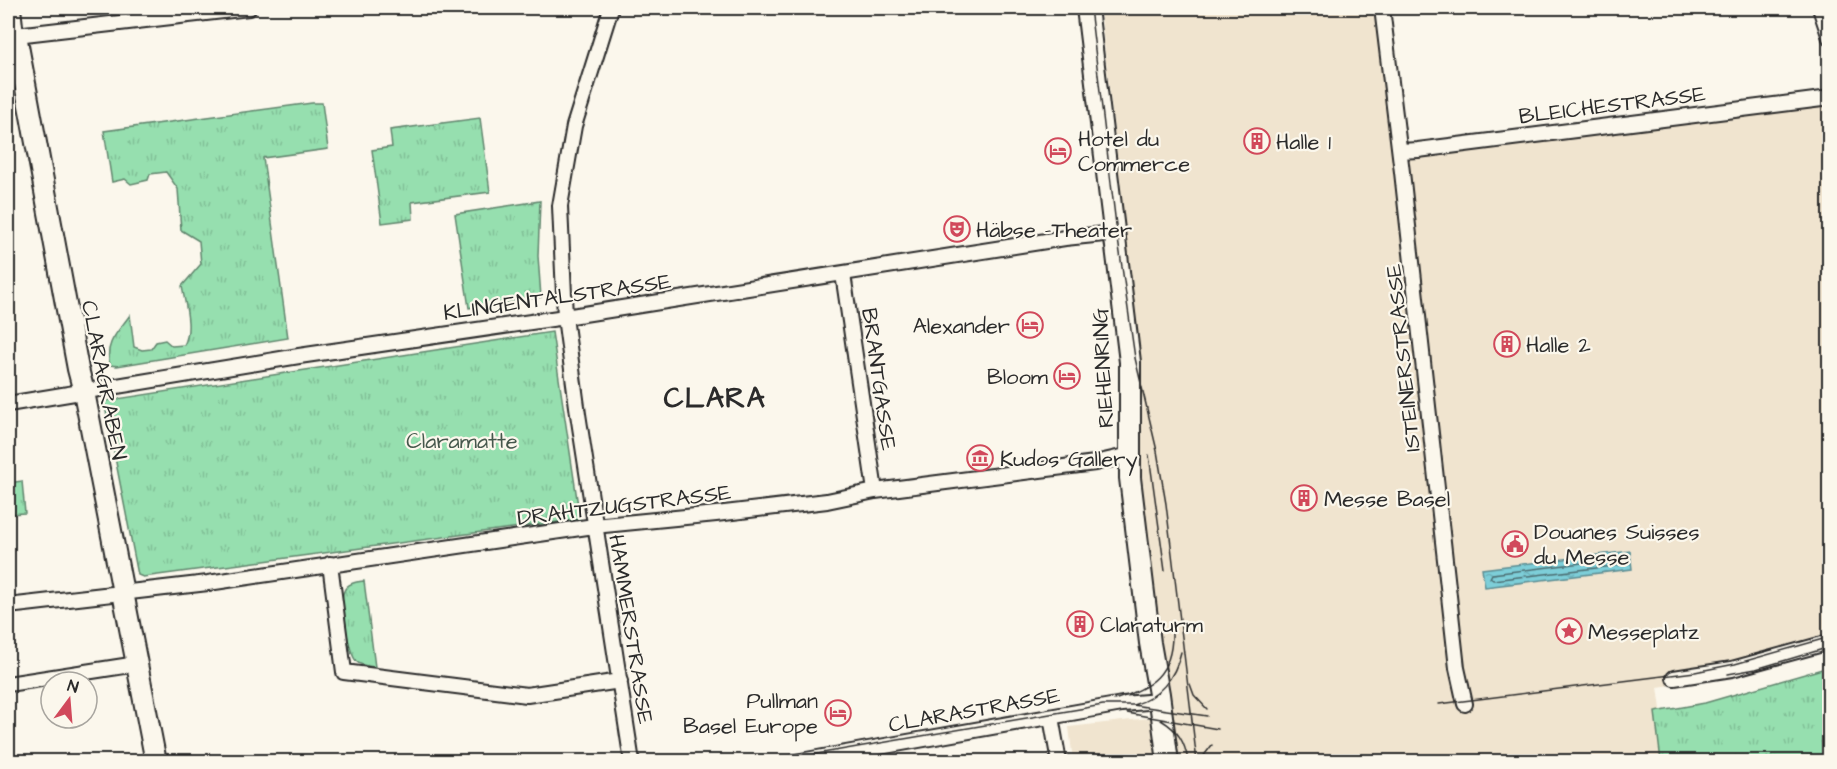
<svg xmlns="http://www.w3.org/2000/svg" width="1837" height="769" font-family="'Architects Daughter',sans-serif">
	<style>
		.built { fill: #f0e4cf }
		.grass { fill: url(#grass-tufts); stroke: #60856d; stroke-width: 1.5 }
		.water { fill: url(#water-ripples); stroke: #5c8d93; stroke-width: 1.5 }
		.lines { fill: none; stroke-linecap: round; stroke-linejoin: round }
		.shore { stroke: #4c6c70; stroke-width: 1.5 }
		.street-casing { stroke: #2b2b2b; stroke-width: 18 }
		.secondary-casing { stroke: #2b2b2b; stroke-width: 24 }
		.street { stroke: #fbf7ec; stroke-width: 14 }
		.secondary { stroke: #fbf7ec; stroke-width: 20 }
		.tram { stroke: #2b2b2b; stroke-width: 1.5 }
		.labels { text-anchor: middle; stroke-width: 4.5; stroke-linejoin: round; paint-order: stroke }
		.street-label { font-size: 22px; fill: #2b2b2b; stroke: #fbf7ec }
		.poi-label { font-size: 22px; fill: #2b2b2b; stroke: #fbf7ec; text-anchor: start }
		.park-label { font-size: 22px; fill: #46584c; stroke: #fbf7ec }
		.district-label { font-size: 28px; font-weight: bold; letter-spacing: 1.5px; fill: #2b2b2b; stroke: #fbf7ec }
	</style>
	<defs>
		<pattern id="grass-tufts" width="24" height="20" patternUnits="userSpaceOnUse" patternTransform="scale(1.5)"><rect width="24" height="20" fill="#96dfaf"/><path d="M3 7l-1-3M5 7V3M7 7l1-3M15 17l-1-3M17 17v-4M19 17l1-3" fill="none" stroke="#81c097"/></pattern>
		<pattern id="water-ripples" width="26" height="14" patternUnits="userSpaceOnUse" patternTransform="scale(1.5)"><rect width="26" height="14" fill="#7dced8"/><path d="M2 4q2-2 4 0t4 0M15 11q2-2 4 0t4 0" fill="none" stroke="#6cb1ba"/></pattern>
	</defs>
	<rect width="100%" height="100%" fill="#fbf7ec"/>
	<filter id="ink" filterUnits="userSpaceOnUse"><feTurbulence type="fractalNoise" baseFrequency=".0167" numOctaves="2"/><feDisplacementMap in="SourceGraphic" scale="12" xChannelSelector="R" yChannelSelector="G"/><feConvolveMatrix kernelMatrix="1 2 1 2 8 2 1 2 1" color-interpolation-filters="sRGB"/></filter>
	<g filter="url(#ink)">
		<path class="built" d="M1100,8h275l19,152 431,-54 5,16 -1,528 -87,24 -84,13 10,74h-595l-4,-34 98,-11 -33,-249 9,-62 -13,-136z"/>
		<path class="grass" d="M312,103h10l6,46 -65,9 25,180 -171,28 -7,-1c-6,-22 8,-33 20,-50l4,32 8,3 9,-1 5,-7 9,-2 7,6 12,-1c9,-16 1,-41 -2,-59l19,-22 -2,-23 -18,-11 -3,-41 -12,-17 -16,2 -2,6 -17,4 -6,-5 -13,3 -8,-51z
			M480,118l10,74 -78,10 1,17 -31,4 -10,-73 20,-3 -2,-17z
			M540,201l-2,55 3,41 -72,11 -14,-94z
			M552,332l28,187 -437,58 -5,-2 -34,-174z
			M22,481l3,32 -17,1v-31z
			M364,581l11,86c-6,-1 -14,-1 -18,-5 -8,-7 -18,-61 -13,-71 3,-8 12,-9 20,-10z
			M1829,667v94h-168l-6,-49 50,-9z"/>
		<path class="water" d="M1630,551l2,18 -147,18 -3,-18z"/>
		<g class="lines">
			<path class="shore" d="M1622,558l3,3 -3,4 -129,15 -3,-2 2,-4z"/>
			<g class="street-casing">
				<path id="street" d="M13,8l3,27 233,-27
					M611,8l-37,118 -14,80 5,111 13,97 54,348
					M1382,8l20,164 55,496 8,36
					M1820,8l10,30
					M1400,151l18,-1 412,-52
					M843,274l32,217
					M8,404l291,-48 266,-39 500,-79 49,-5
					M330,564l14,108 183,23 93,-14
					M8,606l200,-23 386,-57 122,-12 111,-13 48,-10 220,-28 35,-8
					M1674,678l58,-9 98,-27
					M8,684l129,-20
					M1051,717l8,45
					M795,762l327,-58 38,-3"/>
			</g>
			<g class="secondary-casing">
				<path id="secondary" d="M1087,8l43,354v116l20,165 9,51 9,68
					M8,36l8,-1 62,334 6,23 72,370"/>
			</g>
			<use href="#street" class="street"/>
			<use href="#secondary" class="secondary"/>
			<path class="tram" d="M1090,8l26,217 19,133 22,93 9,53 31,258
				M1149,455l16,116
				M1728,674l28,-5 74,-22
				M1190,684l4,11 13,14
				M1114,700c37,-12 59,-26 58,-68
				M1439,704l256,-32 40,-8 95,-27
				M1133,705c26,-7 42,-27 48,-53
				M1127,713l91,16
				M1161,720c17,10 24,22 27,41
				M770,762l333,-57h30l74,11
				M1199,762l13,-17
				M1210,762l2,-3"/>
		</g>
	</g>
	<defs>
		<g id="building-ring" transform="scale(1.35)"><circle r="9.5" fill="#fbf7ec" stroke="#d1495b" stroke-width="1.5"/><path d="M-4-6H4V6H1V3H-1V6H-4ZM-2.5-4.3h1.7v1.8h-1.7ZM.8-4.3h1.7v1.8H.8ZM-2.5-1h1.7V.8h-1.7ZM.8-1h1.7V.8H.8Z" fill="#d1495b"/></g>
		<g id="hotel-ring" transform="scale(1.35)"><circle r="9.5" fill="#fbf7ec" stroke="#d1495b" stroke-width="1.5"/><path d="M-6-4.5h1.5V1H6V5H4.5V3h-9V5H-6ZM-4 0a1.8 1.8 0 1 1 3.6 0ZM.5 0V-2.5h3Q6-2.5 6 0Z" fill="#d1495b"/></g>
		<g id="theatre-ring" transform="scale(1.35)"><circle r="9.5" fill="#fbf7ec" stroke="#d1495b" stroke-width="1.5"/><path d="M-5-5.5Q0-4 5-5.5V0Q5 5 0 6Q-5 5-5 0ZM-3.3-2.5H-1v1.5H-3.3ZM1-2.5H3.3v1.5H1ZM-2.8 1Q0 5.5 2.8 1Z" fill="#d1495b"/></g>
		<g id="museum-ring" transform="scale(1.35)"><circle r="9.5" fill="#fbf7ec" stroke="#d1495b" stroke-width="1.5"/><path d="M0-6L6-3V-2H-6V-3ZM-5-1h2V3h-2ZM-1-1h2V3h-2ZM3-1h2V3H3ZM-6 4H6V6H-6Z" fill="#d1495b"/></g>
		<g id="civic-ring" transform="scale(1.35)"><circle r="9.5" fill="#fbf7ec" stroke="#d1495b" stroke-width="1.5"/><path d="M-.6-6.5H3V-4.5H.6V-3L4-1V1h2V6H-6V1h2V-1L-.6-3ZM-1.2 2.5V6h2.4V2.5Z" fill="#d1495b"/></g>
		<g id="sight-ring" transform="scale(1.35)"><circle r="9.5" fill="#fbf7ec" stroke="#d1495b" stroke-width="1.5"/><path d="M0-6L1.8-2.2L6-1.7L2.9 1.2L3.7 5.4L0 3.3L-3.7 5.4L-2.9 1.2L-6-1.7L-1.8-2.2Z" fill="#d1495b"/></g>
	</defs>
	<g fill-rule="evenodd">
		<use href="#building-ring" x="1257" y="141"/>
		<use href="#hotel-ring" x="1058" y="151"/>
		<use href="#theatre-ring" x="957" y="229"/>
		<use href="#hotel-ring" x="1030" y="325"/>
		<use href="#building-ring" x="1507" y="344"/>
		<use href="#hotel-ring" x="1067" y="376"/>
		<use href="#museum-ring" x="980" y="458"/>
		<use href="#building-ring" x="1304" y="498"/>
		<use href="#civic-ring" x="1515" y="544"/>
		<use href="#building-ring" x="1080" y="624"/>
		<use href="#sight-ring" x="1569" y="631"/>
		<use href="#hotel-ring" x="838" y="713"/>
	</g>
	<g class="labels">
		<g class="street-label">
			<text transform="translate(1612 104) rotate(-7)" y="8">BLEICHESTRASSE</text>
			<text transform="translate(557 296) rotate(-8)" y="8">KLINGENTALSTRASSE</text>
			<text transform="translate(1402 358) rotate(-96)" y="8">ISTEINERSTRASSE</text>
			<text transform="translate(1102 368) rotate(-93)" y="8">RIEHENRING</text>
			<text transform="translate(880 379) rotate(82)" y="8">BRANTGASSE</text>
			<text transform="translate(105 380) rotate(79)" y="8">CLARAGRABEN</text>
			<text transform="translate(624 504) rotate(-7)" y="8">DRAHTZUGSTRASSE</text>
			<text transform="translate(632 629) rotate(81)" y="8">HAMMERSTRASSE</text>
			<text transform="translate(974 709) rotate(-10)" y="8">CLARASTRASSE</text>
		</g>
		<g class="poi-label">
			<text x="1078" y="146">Hotel du<tspan x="1078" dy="25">Commerce</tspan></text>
			<text x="1276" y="149">Halle 1</text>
			<text x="976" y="237">Häbse -Theater</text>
			<text x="1010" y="333" text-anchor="end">Alexander</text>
			<text x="1526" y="352">Halle 2</text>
			<text x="1048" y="384" text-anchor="end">Bloom</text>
			<text x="1000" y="466">Kudos Gallery</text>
			<text x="1324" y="506">Messe Basel</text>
			<text x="1534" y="539">Douanes Suisses<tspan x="1534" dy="25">du Messe</tspan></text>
			<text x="1100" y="632">Claraturm</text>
			<text x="1588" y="639">Messeplatz</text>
			<text x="818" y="708" text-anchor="end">Pullman<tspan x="818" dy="25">Basel Europe</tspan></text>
		</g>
		<g class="park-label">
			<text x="462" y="448">Claramatte</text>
		</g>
		<g class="district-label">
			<text x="715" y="407">CLARA</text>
		</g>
	</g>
	<rect width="1837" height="769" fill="none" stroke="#fbf7ec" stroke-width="30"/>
	<rect x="15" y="15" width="1807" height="739" fill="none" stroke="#2b2b2b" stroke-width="2" filter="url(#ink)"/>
	<g transform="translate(69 700) rotate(16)"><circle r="28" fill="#fbf7ec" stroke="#a8a59f" stroke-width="1.5"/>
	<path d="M0-4.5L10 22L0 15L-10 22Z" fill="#d1495b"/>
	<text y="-9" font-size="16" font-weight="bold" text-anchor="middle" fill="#2b2b2b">N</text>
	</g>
</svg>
